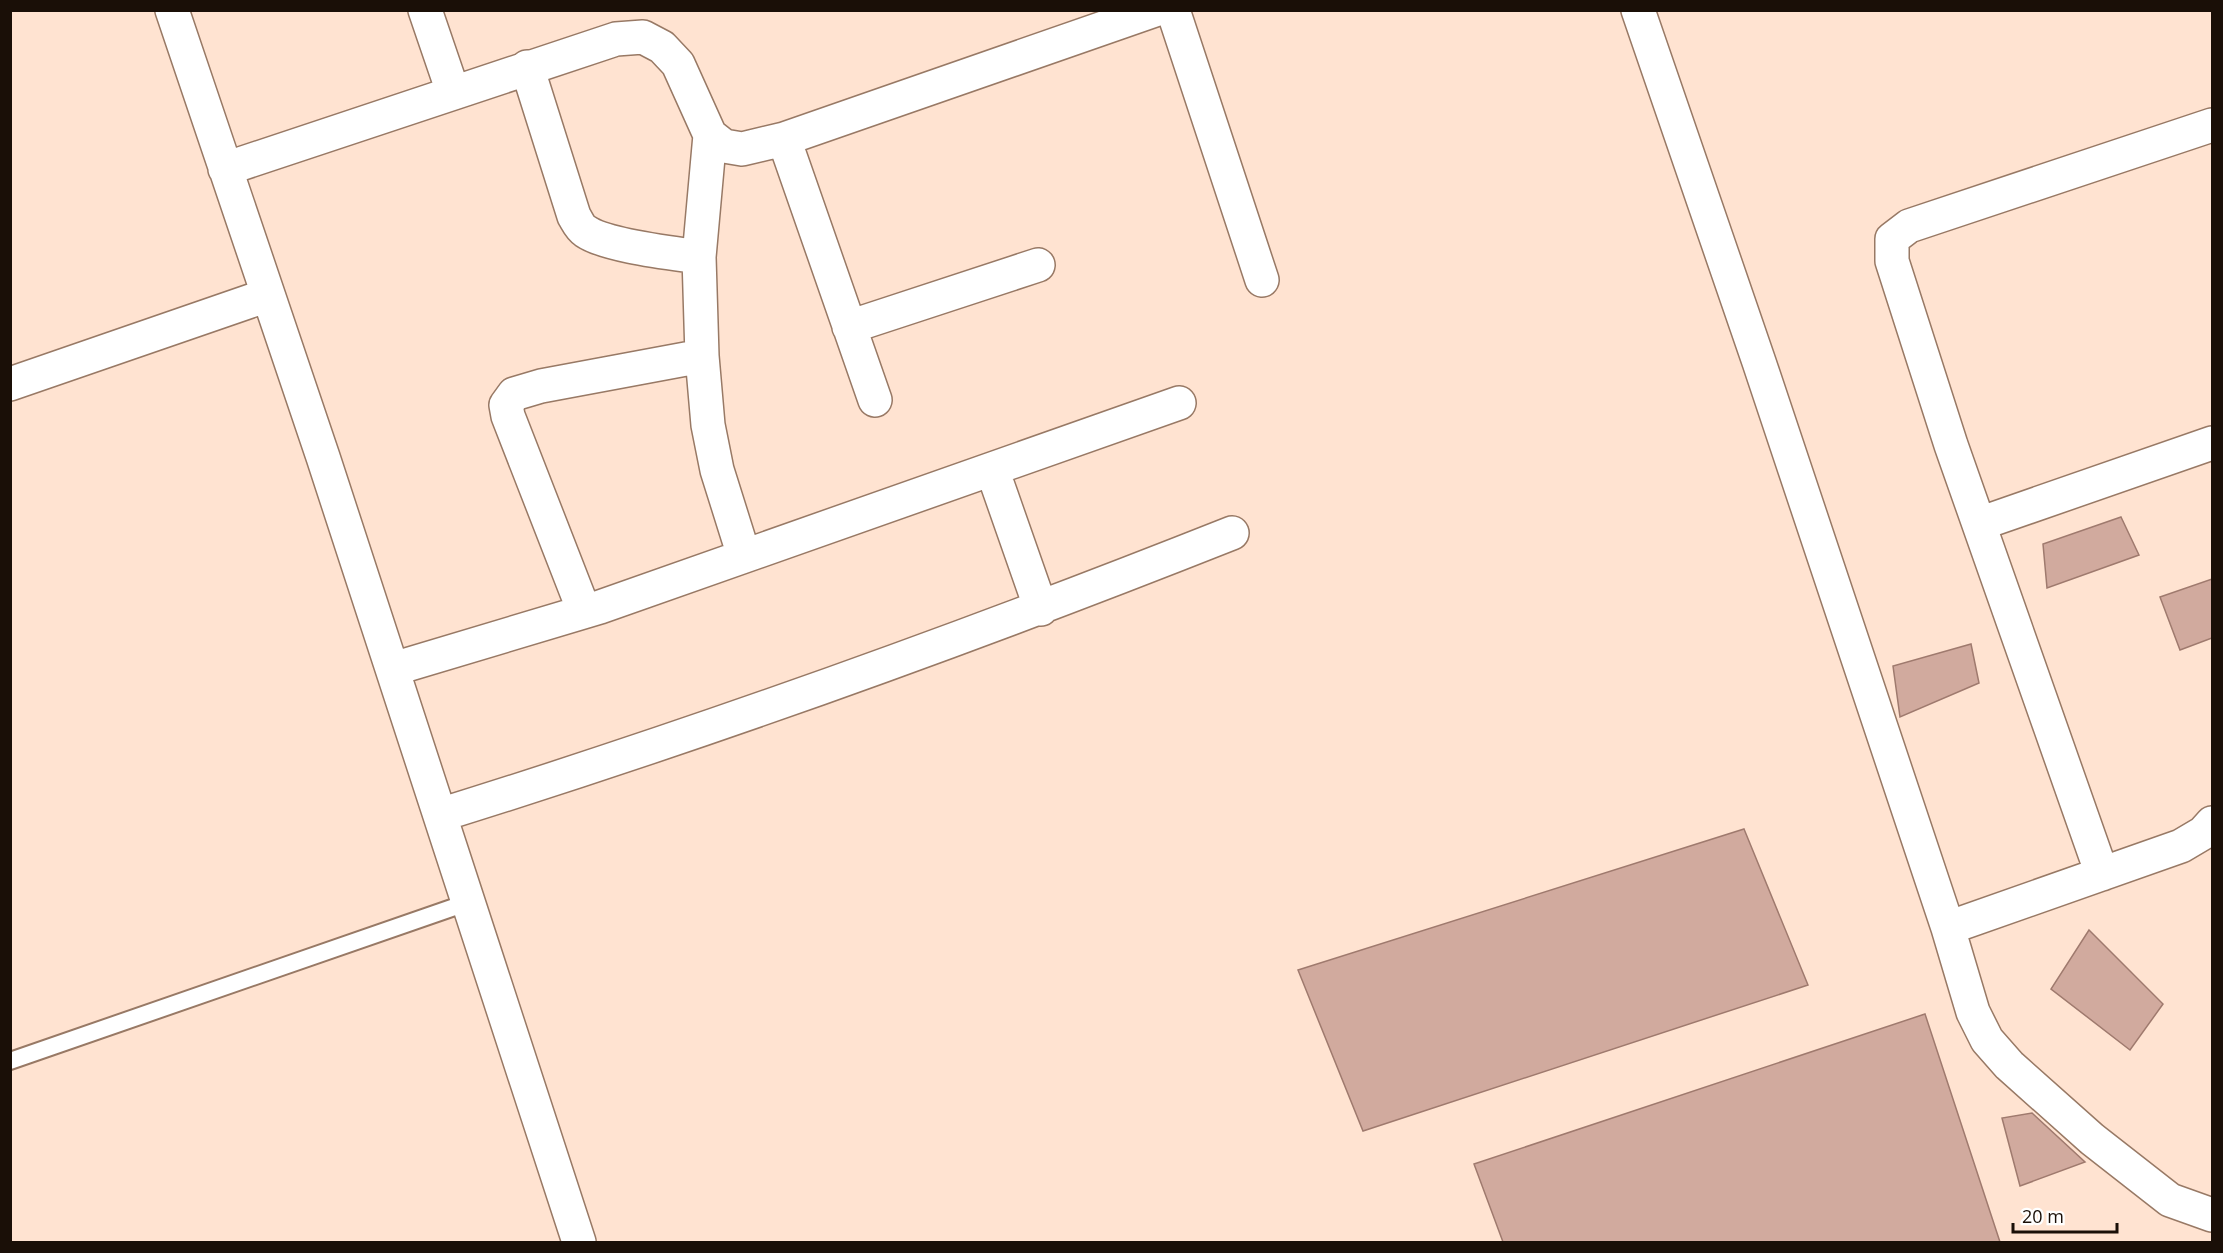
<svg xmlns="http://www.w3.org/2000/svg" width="2223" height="1253" font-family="'Open Sans',sans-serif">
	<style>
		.building { fill: #d1aa9e; stroke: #9f7a6e; stroke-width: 1.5 }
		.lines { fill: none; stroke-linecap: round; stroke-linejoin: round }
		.service-casing { stroke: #987965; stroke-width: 20 }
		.minor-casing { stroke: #987965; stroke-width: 36 }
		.service { stroke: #fff; stroke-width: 16 }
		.minor { stroke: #fff; stroke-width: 33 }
	</style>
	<rect width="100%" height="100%" fill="#ffe3d1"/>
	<path class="building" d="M2121,517l18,38 -92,33 -4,-44z
		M2212,579v59l-32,12 -20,-53z
		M1971,644l8,39 -79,34 -7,-51z
		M1744,829l64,156 -445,146 -65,-161z
		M2089,930l74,74 -33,46 -79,-61z
		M1925,1014l75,228h-497l-29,-78z
		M2032,1113l53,49 -65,24 -18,-68z"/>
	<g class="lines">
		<g class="service-casing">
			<path id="service" d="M10,1061l459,-159"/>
		</g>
		<g class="minor-casing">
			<path id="minor" d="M172,10l151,447 256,785
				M425,10l28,82
				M1173,10l89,270
				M1638,10l121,352 189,566 25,84 14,28 22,25 83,74 78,61 42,15
				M527,67l47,149c3,5 6,12 11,15 21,15 87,22 114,26
				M710,135l-11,122 3,99 6,69 9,45 27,86
				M784,139l91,261
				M225,169l391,-130 27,-2 19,10 16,17 32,71 14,11 18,3 42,-10 371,-129
				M849,327l189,-62
				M10,384l258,-89
				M992,469l49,140
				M1979,524l233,-81
				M584,611l-76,-195 -2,-11 8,-11 27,-8 161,-30
				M393,669l207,-62 579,-204
				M440,815c267,-83 532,-179 792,-282
				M2102,874l-151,-429 -59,-184v-22l17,-13 303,-101
				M1948,928l233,-82 22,-13 9,-10"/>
		</g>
		<use href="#service" class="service"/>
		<use href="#minor" class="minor"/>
	</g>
	<rect width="2223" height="1253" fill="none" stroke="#1a0f07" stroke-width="24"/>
	<path d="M2013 1223v9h104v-9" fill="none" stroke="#1a0f07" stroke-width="3"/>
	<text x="2022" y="1223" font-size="18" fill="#1a0f07" stroke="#ffffff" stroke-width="4.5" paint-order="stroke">20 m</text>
</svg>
